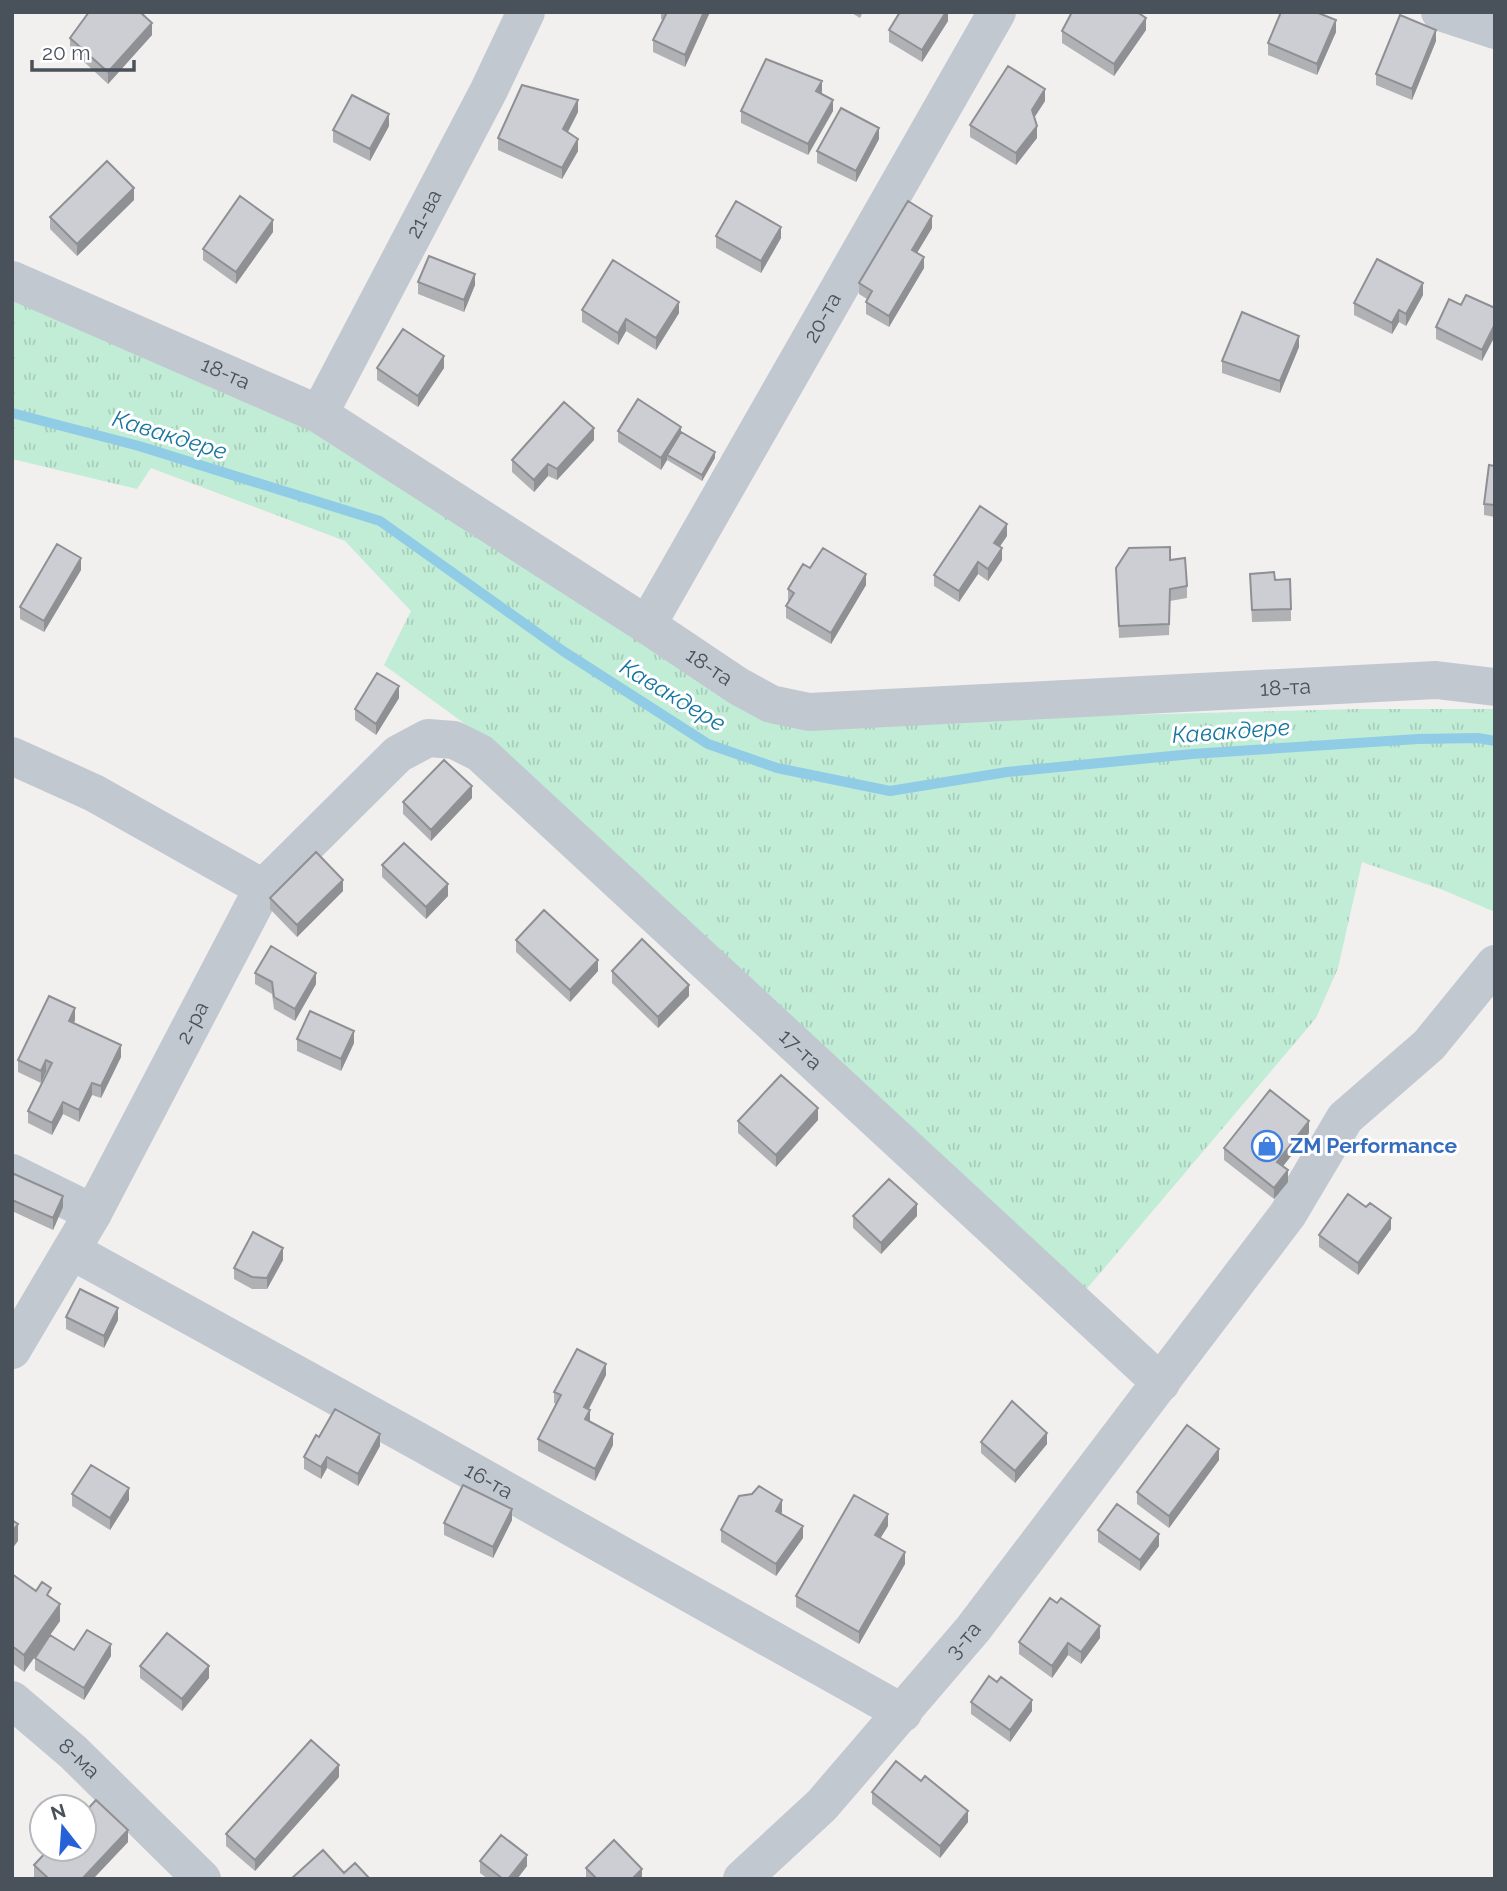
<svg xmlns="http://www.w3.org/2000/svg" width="1507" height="1891" font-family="Raleway,sans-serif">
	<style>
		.grass { fill: url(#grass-tufts) }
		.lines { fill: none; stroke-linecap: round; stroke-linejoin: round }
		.stream { stroke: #91cce6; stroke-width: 10 }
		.minor { stroke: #c1c8d0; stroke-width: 38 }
		.wall { fill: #afb1b5 }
		.shaded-wall { fill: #8f9094 }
		.building { fill: #ccced3; stroke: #8f9094; stroke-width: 2 }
		.labels { text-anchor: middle; stroke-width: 6; stroke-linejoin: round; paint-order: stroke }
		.street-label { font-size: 21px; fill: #49515b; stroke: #fff }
		.shop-label { font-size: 21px; font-weight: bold; fill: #366cbe; stroke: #fff; text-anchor: start }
		.water-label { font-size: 23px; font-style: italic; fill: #1776a0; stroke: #fff }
	</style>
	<defs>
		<pattern id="grass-tufts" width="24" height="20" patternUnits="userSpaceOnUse" patternTransform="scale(1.75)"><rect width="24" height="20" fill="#c1ecd6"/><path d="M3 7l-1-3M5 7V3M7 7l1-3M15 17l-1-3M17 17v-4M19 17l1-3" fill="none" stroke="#a7ccba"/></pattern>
	</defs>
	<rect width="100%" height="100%" fill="#f2efef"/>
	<path class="grass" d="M12,299l321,138 476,286 547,-14h139v203l-52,-22 -81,-28 -24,106 -22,50 -237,280 -596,-561 -99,-72 27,-54 -66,-70 -194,-73 -14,21 -125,-30z"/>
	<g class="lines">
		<path class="stream" d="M12,413l127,33 241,75 183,130 145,93 69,24 113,23 117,-19 185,-18 226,-15 60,-1 17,3"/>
		<g class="minor">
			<path d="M1440,12l55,18"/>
			<path id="s1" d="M12,280l307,134 328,211 91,61 33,18 38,8 627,-32 59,7"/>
			<path id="s2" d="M319,414l170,-324 37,-78"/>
			<path id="s3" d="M647,625l350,-613"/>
			<path d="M12,756l82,37 169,95"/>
			<path d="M12,1173l81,40"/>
			<path id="s4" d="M72,1251l342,188 489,274"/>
			<path id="s5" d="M12,1350l81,-137 170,-325 135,-134 30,-16 26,2 26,13 681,630"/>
			<path id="s6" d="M12,1700l61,52 129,127"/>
			<path id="s7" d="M742,1879l80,-74 151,-176 315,-415 57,-96 84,-73 66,-81"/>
		</g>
	</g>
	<path class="wall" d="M661,12h49l-25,55 -32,-15v-12l10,-20 -2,-1z
		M850,12h13l-3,6z
		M948,12v9l-26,41 -33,-20v-12z
		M1281,12h38l-1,1 18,19 -19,43 -49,-20v-12z
		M1146,30l-32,46 -52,-33v-12z
		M152,35l-44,49 -38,-35v-11z
		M1436,41l-24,59 -36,-15v-11z
		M822,93l11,18 -25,44 -67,-32v-12z
		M1045,101l-11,17 3,20 -21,27 -46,-28v-12z
		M578,112l-10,20 10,19 -16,28 -64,-29v-12z
		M389,126l-19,35 -37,-19v-12z
		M879,139l-23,43 -39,-19v-12z
		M134,200l-57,56 -27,-27v-12z
		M932,228l-15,25 7,15 -35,59 -23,-13v-12l1,-3 -8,-5v-11z
		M273,232l-37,52 -33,-24v-11z
		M716,236l65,2 -20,35 -45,-25z
		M418,282l57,3 -11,27 -46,-18z
		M1423,295l-17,31 -7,-4 -7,12 -38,-19v-12z
		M1461,305l34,3 -13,53 -46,-22v-12z
		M582,310l97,3 -23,37 -30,-19 -8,14 -36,-23z
		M1299,347l-19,46 -58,-20v-12z
		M377,368h67l-26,39 -41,-27z
		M618,431l63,1 34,26 -13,23 -35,-21 -6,10 -43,-28z
		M594,440l-37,40 -9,-4 -14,16 -22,-20v-12z
		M1495,466v51l-11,-2v-11z
		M1007,536l-7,10 2,14 -14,21 -10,-7 -19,28 -25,-16v-11z
		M810,568l56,17 -35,59 -45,-26v-12l3,-5h-1v-12z
		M1116,568l71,18v12l-17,3 -1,34 -50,3z
		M81,570l-37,62 -24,-13v-12z
		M1250,574l25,6 16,29v12l-39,1z
		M399,698l-23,37 -21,-15v-11z
		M472,798l-41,43 -28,-27v-12z
		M382,865l66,31 -22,23 -44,-42z
		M343,891l-46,46 -27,-28v-11z
		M516,940l82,31 -28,31 -54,-50z
		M612,971l77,25 -31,32 -46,-45z
		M255,973l61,11 -21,37 -21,-12 -2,-15 -17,-10z
		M75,1020l-1,3 47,34 -20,41 -9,-3 -13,27 -16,-8 -11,21 -24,-12v-12l20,-39h-2l-5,11 -23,-11v-12z
		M297,1039l57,4 -13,28 -44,-20z
		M818,1120l-42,47 -38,-34v-12z
		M1309,1133l-26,33 5,16 -14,17 -50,-39v-12z
		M12,1173l51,34 -10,23 -41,-19z
		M1366,1207l25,22 -33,46 -39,-28v-12z
		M853,1216h64l-36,38 -28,-26z
		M283,1260l-16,29h-15l-18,-10v-11z
		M66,1317l52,3 -14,28 -38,-19z
		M606,1375l-17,34 1,12 23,24 -18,36 -57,-30v-12l18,-35 -2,-1v-11z
		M319,1437l61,9 -22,40 -31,-18 -6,11 -17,-10v-12z
		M981,1442l66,2 -32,39 -34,-30z
		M1219,1460l-50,68 -32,-24v-12z
		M72,1494l57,6 -19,30 -38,-24z
		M782,1512l-1,2 22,24 -27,38 -55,-34v-12z
		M512,1520l-19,38 -49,-23v-12z
		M888,1526l-8,12 25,26 -46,80 -63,-37v-11z
		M1098,1530l61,16 -19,25 -42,-29z
		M12,1574l24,17 15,7 9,23 -10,14 24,15 37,6 -27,44 -49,-30v-12l9,-14 -20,28 -12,-9z
		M1057,1603l43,35 -19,26 -13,-9 -16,23 -33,-24v-12z
		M140,1666l69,12 -27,33 -42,-33z
		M971,1702l61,9 -22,31 -39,-28z
		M339,1777l-84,94 -29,-25v-12z
		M872,1792l96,30 -28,36 -68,-54z
		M128,1842l-35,37h-57l-2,-2v-12z
		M480,1861l47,5 -10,13h-29l-8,-6z
		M586,1868l56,11h-56z"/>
	<path class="shaded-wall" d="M704,12h6l-25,55v-12z
		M946,12h2v9l-26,41v-12z
		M1146,18v12l-32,46v-12z
		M1336,20v12l-19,43v-11z
		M152,23v12l-44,49v-12z
		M1436,30v11l-24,59v-11z
		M822,81v12l-6,10v-12z
		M1045,89v12l-13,20v-11z
		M578,100v12l-15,29v-12z
		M833,100v11l-25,44v-11z
		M389,114v12l-19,35v-12z
		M1037,126v12l-21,27v-12z
		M879,128v11l-23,43v-11z
		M578,139v12l-16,28v-11z
		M134,188v12l-57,56v-12z
		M932,216v12l-20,33v-11z
		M273,220v12l-37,52v-12z
		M781,227v11l-20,35v-12z
		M924,257v11l-35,59v-11z
		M475,274v11l-11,27v-12z
		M1423,283v12l-17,31v-12z
		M679,302v11l-23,37v-12z
		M1399,310v12l-7,12v-11z
		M626,319v12l-8,14v-12z
		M1495,324v12l-13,25v-11z
		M1299,336v11l-19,46v-12z
		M444,356v12l-26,39v-11z
		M681,427v11l-14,17v5l-6,10v-12z
		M594,428v12l-37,40v-11z
		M715,452v6l-13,23v-6z
		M548,464v12l-14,16v-12z
		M1007,524v12l-13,19v-12z
		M1002,548v12l-14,21v-12z
		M81,558v12l-37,62v-11z
		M978,562v12l-19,28v-11z
		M866,574v11l-35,59v-11z
		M399,686v12l-23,37v-11z
		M472,786v12l-41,43v-11z
		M343,880v11l-46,46v-12z
		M448,884v12l-22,23v-12z
		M598,960v11l-28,31v-12z
		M316,973v11l-21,37v-12z
		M689,985v11l-31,32v-11z
		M75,1008v12l-6,13v-12z
		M354,1031v12l-13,28v-12z
		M121,1045v12l-20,41v-12z
		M46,1060v12l-5,11v-12z
		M92,1083v12l-13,27v-12z
		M63,1102v12l-11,21v-12z
		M818,1108v12l-42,47v-12z
		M1309,1121v12l-32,41v-12z
		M1288,1170v12l-14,17v-11z
		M63,1196v11l-10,23v-12z
		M917,1204v12l-36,38v-11z
		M1391,1218v11l-33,46v-12z
		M283,1248v12l-16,29v-11z
		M118,1308v12l-14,28v-12z
		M606,1364v11l-22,43v-11z
		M590,1410v11l-5,-2z
		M1047,1433v11l-32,39v-12z
		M380,1434v12l-22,40v-12z
		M613,1434v11l-18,36v-12z
		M1219,1449v11l-50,68v-12z
		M327,1457v11l-6,11v-12z
		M129,1488v12l-19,30v-12z
		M782,1500v12l-6,11v-12z
		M512,1509v11l-19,38v-11z
		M888,1514v12l-13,21v-12z
		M18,1524v17l-6,8v-17z
		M803,1526v12l-27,38v-12z
		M1159,1534v12l-19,25v-11z
		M905,1552v12l-46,80v-12z
		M60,1604v17l-36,51v-17z
		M1100,1626v12l-19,26v-12z
		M1068,1643v12l-16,23v-12z
		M111,1644v12l-27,44v-12z
		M209,1666v12l-27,33v-12z
		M1032,1700v11l-22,31v-12z
		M339,1765v12l-84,94v-11z
		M968,1811v11l-28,36v-12z
		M128,1830v12l-35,37h-11z
		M527,1855v11l-10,13h-9z
		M642,1869v10h-10z"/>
	<path class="building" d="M89,12h51l12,11 -44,49 -38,-34z
		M667,12h37l-19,43 -32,-15z
		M900,12h46l-24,38 -33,-20z
		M1072,12h65l9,6 -32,46 -52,-33z
		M1281,12h35l20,8 -19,44 -49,-21z
		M1400,15l36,15 -24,59 -36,-15z
		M766,59l56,22 -6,10 17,9 -25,44 -67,-33z
		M1008,66l37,23 -13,21 5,16 -21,27 -46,-28z
		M522,85l56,15 -15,29 15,10 -16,29 -64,-30z
		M352,95l37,19 -19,35 -37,-19z
		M841,108l38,20 -23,43 -39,-20z
		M107,161l27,27 -57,56 -27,-27z
		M240,196l33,24 -37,52 -33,-23z
		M736,201l45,26 -20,34 -45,-25z
		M908,201l24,15 -20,34 12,7 -35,59 -23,-14 6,-11 -13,-8z
		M429,256l46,18 -11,26 -46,-18z
		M1377,259l46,24 -17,31 -7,-4 -7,13 -38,-20z
		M613,260l66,42 -23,36 -30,-19 -8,14 -36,-23z
		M1466,295l29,13v16l-13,26 -46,-23 13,-28 12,6z
		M1242,312l57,24 -19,45 -58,-20z
		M403,329l41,27 -26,40 -41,-28z
		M638,399l43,28 -20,31 -43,-27z
		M564,402l30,26 -37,41 -9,-5 -14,16 -22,-20z
		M681,432l34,20 -13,23 -35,-20z
		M1489,465l6,1v39l-11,-1z
		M980,506l27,18 -13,19 8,5 -14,21 -10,-7 -19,29 -25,-16z
		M57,544l24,14 -37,63 -24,-14z
		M1170,547v13l15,-2 2,28 -17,3 -1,35 -50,2 -3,-58 13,-20z
		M823,548l43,26 -35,59 -45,-27 8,-13 -6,-4 15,-25 7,4z
		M1274,572l1,8 15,-1 1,30 -39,1 -2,-36z
		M377,673l22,13 -23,38 -21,-15z
		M444,760l28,26 -41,44 -28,-28z
		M404,843l44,41 -22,23 -44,-42z
		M316,852l27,28 -46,45 -27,-27z
		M544,910l54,50 -28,30 -54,-50z
		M642,939l47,46 -31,32 -46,-46z
		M271,946l45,27 -21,36 -21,-12 -2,-15 -17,-9z
		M49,996l26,12 -6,13 52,24 -20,41 -9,-3 -13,27 -16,-8 -11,21 -24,-12 24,-48 -6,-3 -5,11 -23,-11z
		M310,1011l44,20 -13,28 -44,-20z
		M781,1075l37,33 -42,47 -38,-34z
		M1270,1090l39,31 -32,41 11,8 -14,18 -50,-40z
		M12,1173l51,23 -10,22 -41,-18z
		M889,1179l28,25 -36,39 -28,-27z
		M1348,1194l18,13 4,-4 21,15 -33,45 -39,-28z
		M253,1232l30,16 -16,30 -15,-1 -18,-9z
		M80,1289l38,19 -14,28 -38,-19z
		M577,1349l29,15 -22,43 6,3 -5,9 28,15 -18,35 -57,-30 23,-44 -7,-3z
		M1012,1401l35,32 -32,38 -34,-29z
		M335,1409l45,25 -22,40 -31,-17 -6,10 -17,-10 12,-22 3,2z
		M1187,1425l32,24 -50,67 -32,-24z
		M91,1465l38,23 -19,30 -38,-24z
		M463,1485l49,24 -19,38 -49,-24z
		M759,1486l23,14 -6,11 27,15 -27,38 -55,-34 18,-34 13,-2z
		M854,1495l34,19 -13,21 30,17 -46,80 -63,-36z
		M1117,1504l42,30 -19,26 -42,-30z
		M12,1520l6,4 -6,8z
		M12,1574l24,17 6,-9 9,6 -4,7 13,9 -36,51 -12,-9z
		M1050,1598l7,5 4,-5 39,28 -19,26 -13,-9 -16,23 -33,-24z
		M87,1630l24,14 -27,44 -49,-30 15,-23 24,15z
		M167,1633l42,33 -27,33 -42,-33z
		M989,1676l8,6 4,-5 31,23 -22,30 -39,-28z
		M311,1740l28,25 -84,95 -29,-26z
		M896,1761l25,20 4,-5 43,35 -28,35 -68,-54z
		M96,1800l32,30 -46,49h-33l-15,-14 15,-16h35v-36z
		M501,1835l26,20 -19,24h-5l-23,-18z
		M614,1840l28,29 -10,10h-35l-11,-11z
		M323,1850l21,23 11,-10 15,16h-79z"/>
	<defs>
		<g id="shop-ring" transform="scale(1.575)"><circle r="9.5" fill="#fff" stroke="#3f7fe0" stroke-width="1.5"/><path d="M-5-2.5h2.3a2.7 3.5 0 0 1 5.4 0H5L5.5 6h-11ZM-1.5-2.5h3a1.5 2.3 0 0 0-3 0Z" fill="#3f7fe0"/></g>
	</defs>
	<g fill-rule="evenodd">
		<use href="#shop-ring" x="1267" y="1146"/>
	</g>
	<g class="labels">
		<g class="street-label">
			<text dy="7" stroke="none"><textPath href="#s2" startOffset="226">21-ва</textPath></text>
			<text dy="7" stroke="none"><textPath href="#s3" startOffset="354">20-та</textPath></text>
			<text dy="7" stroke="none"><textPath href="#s1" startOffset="233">18-та</textPath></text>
			<text dy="7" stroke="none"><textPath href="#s1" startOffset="800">18-та</textPath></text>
			<text dy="7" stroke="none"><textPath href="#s1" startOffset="1388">18-та</textPath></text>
			<text dy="7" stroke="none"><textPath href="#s5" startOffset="374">2-ра</textPath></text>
			<text dy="7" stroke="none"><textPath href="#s5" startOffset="1242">17-та</textPath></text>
			<text dy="7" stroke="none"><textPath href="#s4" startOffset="476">16-та</textPath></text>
			<text dy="7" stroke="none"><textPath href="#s7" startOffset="326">3-та</textPath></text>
			<text dy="7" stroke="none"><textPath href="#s6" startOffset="89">8-ма</textPath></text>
		</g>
		<g class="shop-label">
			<text x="1290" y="1153">ZM Performance</text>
		</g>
		<g class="water-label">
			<text transform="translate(170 435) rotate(17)" y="8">Кавакдере</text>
			<text transform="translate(673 695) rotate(31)" y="8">Кавакдере</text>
			<text transform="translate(1231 731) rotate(-4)" y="8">Кавакдере</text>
		</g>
	</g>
	<rect width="1507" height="1891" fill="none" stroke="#49515b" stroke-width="28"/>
	<g transform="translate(63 1828) rotate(343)"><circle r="33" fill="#ffffff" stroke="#b6b9bd" stroke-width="2"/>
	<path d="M0-5L12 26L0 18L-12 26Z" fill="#2661d5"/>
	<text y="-10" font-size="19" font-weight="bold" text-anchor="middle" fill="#49515b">N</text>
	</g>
	<path d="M32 60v10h102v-10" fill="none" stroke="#49515b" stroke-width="3.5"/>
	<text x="42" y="60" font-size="21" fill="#49515b" stroke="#ffffff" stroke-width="5" paint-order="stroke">20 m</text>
</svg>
